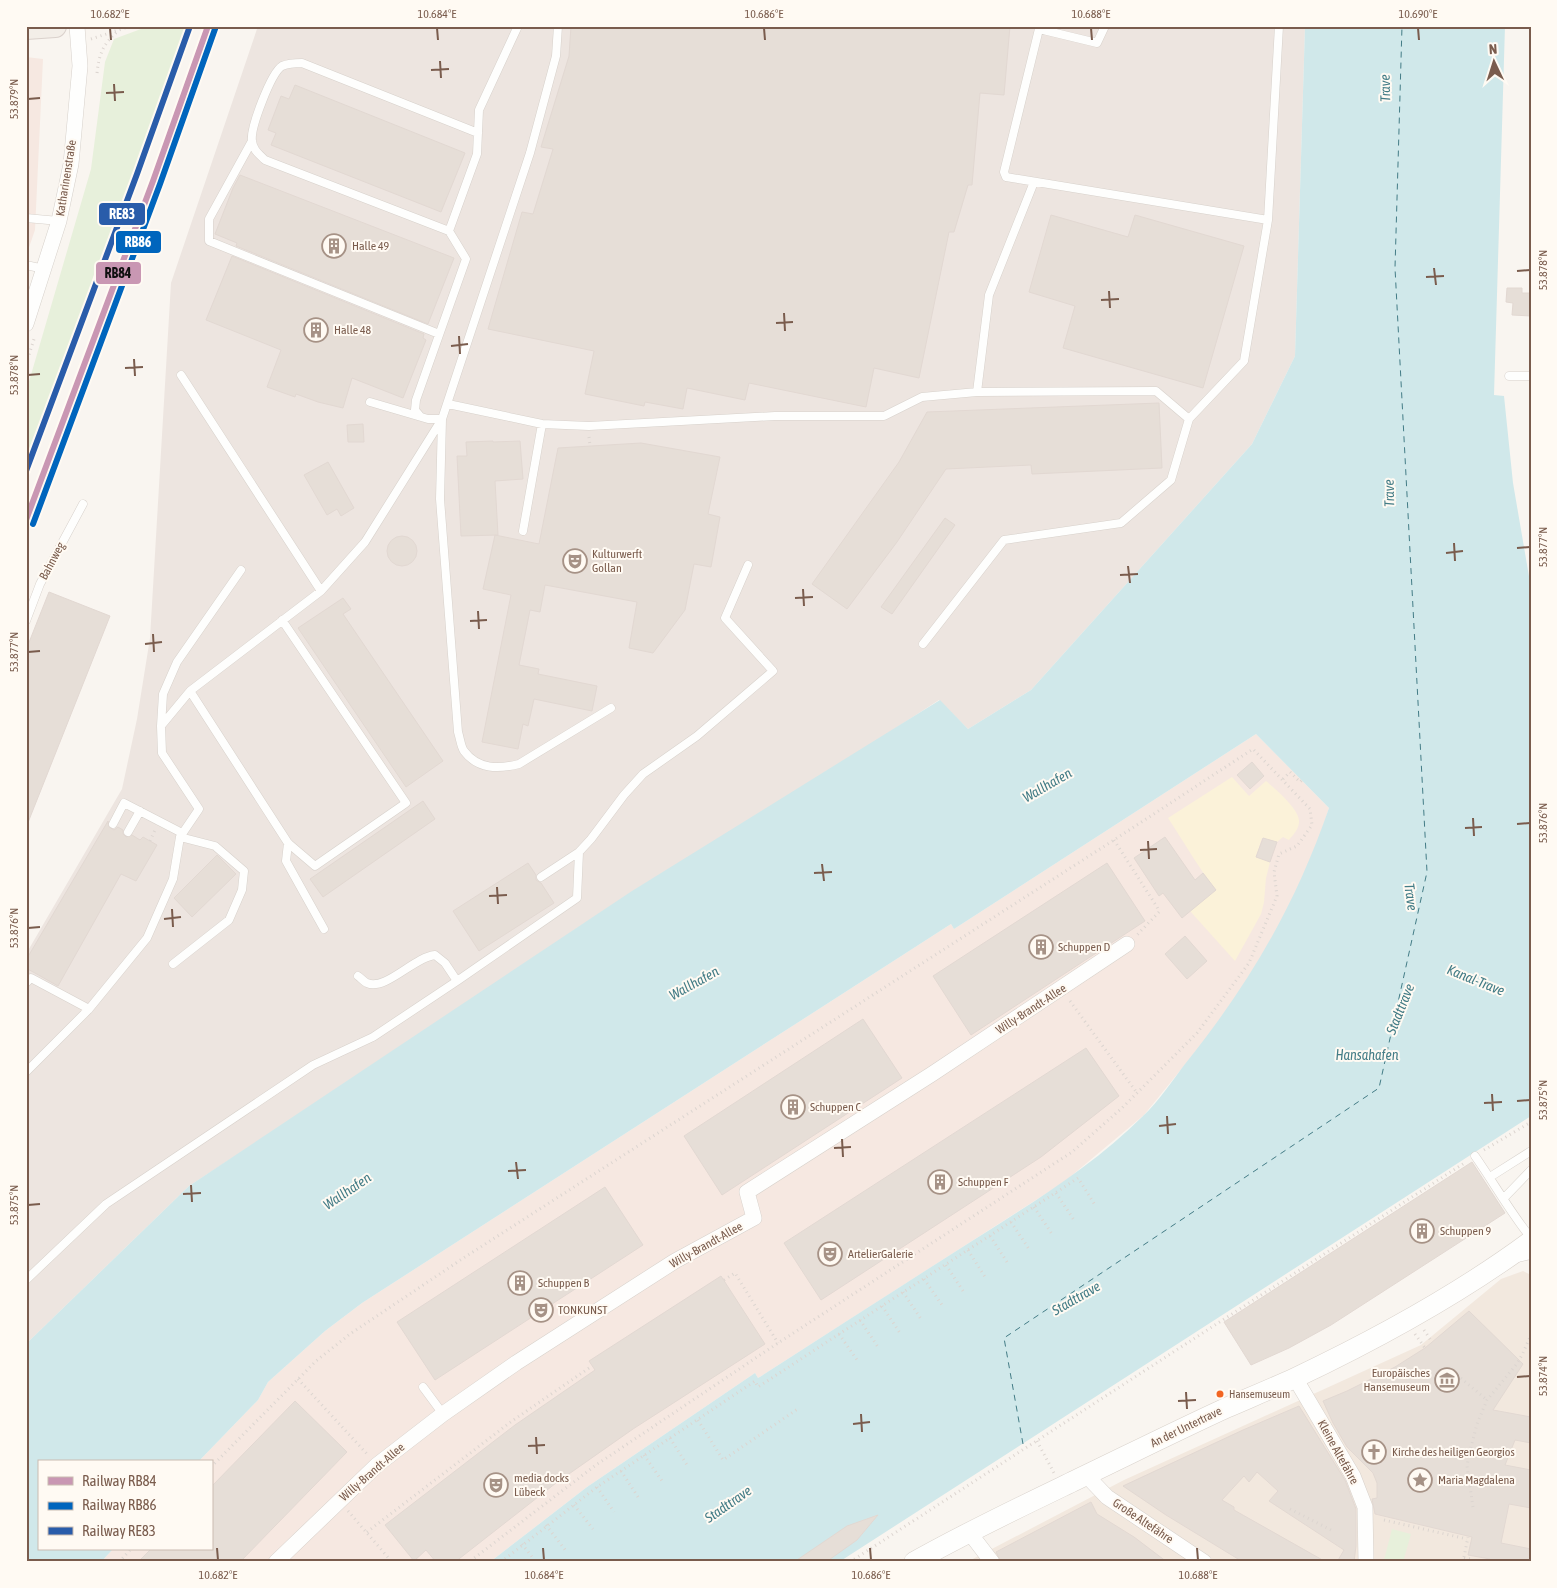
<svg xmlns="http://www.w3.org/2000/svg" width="1557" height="1588" font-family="'Asap Condensed',sans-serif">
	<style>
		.residential { fill: #f2e8de }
		.commercial { fill: #f6e8e1 }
		.industrial { fill: #ede5e0 }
		.green { fill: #e7f0db }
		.sand { fill: #fbf2d9 }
		.water { fill: #d0e8ea }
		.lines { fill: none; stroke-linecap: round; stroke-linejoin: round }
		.ferry { stroke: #437c86; stroke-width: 1; stroke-dasharray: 6 5; stroke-linecap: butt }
		.building { fill: #e6ded7; stroke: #e2d8d2 }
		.service-casing { stroke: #d7d1cb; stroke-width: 9 }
		.minor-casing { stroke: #d7d1cb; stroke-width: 16 }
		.secondary-casing { stroke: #d9d2cb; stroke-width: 21 }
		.primary-casing { stroke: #dad1cc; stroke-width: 24 }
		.path { stroke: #dcd5d0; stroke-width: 3; stroke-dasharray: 1 4; stroke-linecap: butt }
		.service { stroke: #fefefd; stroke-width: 8 }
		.minor { stroke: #fefefd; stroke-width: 15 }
		.secondary { stroke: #fefefd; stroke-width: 20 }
		.primary { stroke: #f3eee8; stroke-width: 22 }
		.rail-1-casing { stroke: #fffaf3; stroke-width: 10 }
		.rail-2-casing { stroke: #fffaf3; stroke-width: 10 }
		.rail-3-casing { stroke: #fffaf3; stroke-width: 10 }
		.rail-1 { stroke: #c997b3; stroke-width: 6 }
		.rail-2 { stroke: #0065bd; stroke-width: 6 }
		.rail-3 { stroke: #295caa; stroke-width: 6 }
		.ticks { fill: none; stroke: #7a5c4d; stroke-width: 2 }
		.bus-dot { fill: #f26522; stroke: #fffaf3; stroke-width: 2 }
		.labels { text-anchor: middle; stroke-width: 4; stroke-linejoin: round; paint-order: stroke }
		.bus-label { font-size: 11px; fill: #7a5c4d; stroke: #fffaf3; text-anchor: start }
		.street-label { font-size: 12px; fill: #7a5c4d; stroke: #fffaf3 }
		.poi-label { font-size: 12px; fill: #7a5c4d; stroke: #fffaf3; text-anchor: start }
		.water-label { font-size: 14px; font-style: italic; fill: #437c86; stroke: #fffaf3 }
		.line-badge { stroke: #fffaf3; stroke-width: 2 }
		.badge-label { font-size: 14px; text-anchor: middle; font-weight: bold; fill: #fff }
		.pale-badge-label { font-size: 14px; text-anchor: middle; font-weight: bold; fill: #111 }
		.neatline { fill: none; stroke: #7a5c4d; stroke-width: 2 }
		.ticks-label { font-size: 12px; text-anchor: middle; fill: #7a5c4d }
	</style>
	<rect width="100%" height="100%" fill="#f9f5f0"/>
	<path class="residential" d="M1523,1271l8,4v287h-564l157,-82 297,-135 80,-66z"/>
	<path class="commercial" d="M26,57l17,2 -8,171 -9,26z
		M1256,734l73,74 -15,45 -19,43 -35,64 -21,34 -34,46 -61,75 -80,67 -306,196 -3,-5 -168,114 -97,75h-389l12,-13h98v-87h-13l60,-62 10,-18 57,-51 37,-28 589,-379 3,5z"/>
	<path class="industrial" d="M258,26h1047l-10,330 -43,88 -221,246 -63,39 -29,-29 -750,486 -163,158v-390l96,-165 15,-70 13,-81 21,-355z"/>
	<path class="green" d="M149,26h39l-162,452v-86l65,-223 14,-107 9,-23z
		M1392,1529l19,5 -8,28 -19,-2z"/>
	<path class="sand" d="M1232,777l17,19 17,-15c9,8 35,29 33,42 -1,7 -6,12 -10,17l-6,-3 -6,5 -15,-4 -6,19 14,5 -4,16 -2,24 -3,12 -26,47 -45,-50 26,-21c-18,-23 -32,-48 -48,-72z"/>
	<path class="water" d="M1305,26h200l-11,369 10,1 9,87 18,105v528l-692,446h-349l97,-75 168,-114 3,5c72,-46 143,-92 214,-137 60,-38 121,-75 171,-125 16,-15 29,-35 42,-52 65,-81 110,-158 144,-256l-73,-74 -302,195 -3,-5 -589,379 -37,28 -57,51 -10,18 -60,62h-159v87h74l-12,13h-75v-218l163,-158 443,-295 308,-191 28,29 63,-39 221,-246 43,-88z"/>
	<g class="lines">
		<path class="ferry" d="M1023,1444l-19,-106 375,-250 48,-216 -32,-604 7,-242"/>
	</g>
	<path class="building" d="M571,26h439l-6,69 -24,-2 -8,92h-4l-14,47h-5l-30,146 -45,-10 -8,39 -117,-24 -4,17 -58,-12 -4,21 -38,-7 -1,4 -59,-12 9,-43 -106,-22 34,-117 11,2 20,-65 -12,-2 28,-91z
		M295,85l170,68 -24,59 -170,-67 5,-12 -8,-3 13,-34 8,3z
		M240,175l214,83 -26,66 -192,-78 1,-3 -22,-9 18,-46z
		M1051,215l77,22 7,-22 109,31 -41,142 -140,-40 12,-42 -46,-14z
		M232,256l192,78 -1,4 3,2 -23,58 -51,-20 -9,30 -25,-6 -22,-8 -1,3 -28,-10 14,-37 -75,-30z
		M1507,288h15v5h9v23l-19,-1 1,-12 -7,-1z
		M1159,403l3,65 -130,6 -1,-9 -85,4 -49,73 -50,67 -35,-25 87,-122 28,-50z
		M363,424l1,18h-16l-1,-17z
		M493,441v1l27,-1 3,38 -28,2 3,54 -37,1 -4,-80h10l-1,-14z
		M641,443l79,14 -12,57 12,3 -9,50 -17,-3 -9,46 -32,43 -24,-5 8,-46 -92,-17 -5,27 -10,-2 -11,55 20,4 -1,5 59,12 -5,25 -58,-12 -6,27 -5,-2 -5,25 -36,-7 29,-147 -28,-6 12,-54 44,9 19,-96z
		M328,462l26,46 -13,8 -4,-7 -10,6 -23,-40z
		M945,518l10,7 -63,89 -11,-7z
		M387 551a15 15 0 1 1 30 0a15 15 0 1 1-30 0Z
		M49,592l61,24 -83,209 -1,-175z
		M343,598l8,11 -8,5 100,147 -37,26 -108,-159z
		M1252,762l12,14 -14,13 -13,-14z
		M423,801l12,18 -112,78 -13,-18z
		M108,821l1,6 5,3 4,-3 5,3v4l3,3 6,-2 8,5 3,-3 14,8 -21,36 -15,-7 -63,112 -32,-18v-8z
		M1165,837l30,43 8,-7 13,17 -34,28 -19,-25 -4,3 -25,-38z
		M1263,838l14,4 -7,20 -14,-5z
		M217,855l19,19 -44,43 -18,-19z
		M528,863l8,12v5l5,3 13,20 -75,48 -26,-40z
		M1107,863l38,58 -174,114 -38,-59z
		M1185,936l22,25 -20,18 -22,-25z
		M863,1019l39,59 -180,117 -38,-59z
		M1086,1048l33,48 -78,61 -220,143 -37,-57z
		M1472,1162l33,51 -174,112 -42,23 -38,17 -27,-43z
		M605,1187l38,58 -208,135 -38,-58z
		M721,1276l44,68 -132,85 -77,54 -101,79h-19l-10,-12 -12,11 -29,-36 130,-100 80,-55 -6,-9z
		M1469,1311l54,53 -30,46 38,7v26l-16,-3 -10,25 26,5v38l-22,-4 -8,39 30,6v13h-40l-1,-3 -22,-4 4,-18 -97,-23 -3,-15 5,-1v-15l-4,-10 -26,-26 -14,-24 -10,-22 24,-10 48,-24 30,-19z
		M295,1401l52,51 -107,110h-102l13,-13h60v-62z
		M1299,1406l46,74 11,29v37l-2,16h-17l7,-12 -75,-49 9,-10 -21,-19 -8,10 -5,-6 -22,24 12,7v3l92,52h-83l-77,-47 -43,-29 120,-56z
		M1091,1502l6,12 37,23 33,25h-166l-5,-10z
		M878,1515l-21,25 -31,22h-32l53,-36z"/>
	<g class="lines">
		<g class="service-casing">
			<path id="service" d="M1040,26l-1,3 58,14 8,-17
				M1039,29l-35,143 2,5 262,43 11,-194
				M252,141l-43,78v22l230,93
				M1034,182l-45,113 -12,97 179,-1 33,28 55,-58 24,-141
				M26,218l33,3
				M449,231l-184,-71c-6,-6 -12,-10 -13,-19 -2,-13 19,-68 30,-75 7,-3 13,-3 20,-3l176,70
				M26,265l18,4
				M181,375l140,216
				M1509,376h22
				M370,402l58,17h14l-2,80 18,233c2,6 3,15 6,19 14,19 35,18 55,13l92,-56
				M448,404l94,20 47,2 186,-10h109l38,-19 55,-5
				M420,416l-5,-6 1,-10 50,-141 -17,-28 28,-77 2,-44 39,-84
				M523,531l19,-107
				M282,620l124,183 -91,63 -27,-23 -98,-152 131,-100 44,-49 77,-123 88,-266 26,-97 2,-30
				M26,621l14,-37 43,-80
				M923,644l81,-104 117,-17 50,-43 18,-61
				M161,726l2,-32 14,-32 64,-92
				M113,824l11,-21 58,30
				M128,832l12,-21
				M288,843l-2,18 38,68
				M541,877l38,-25
				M173,964l56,-44 13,-30 2,-19 -29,-25 -35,-9
				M457,981l120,-83 2,-46 12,-13 33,-44 19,-21 54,-38 76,-65 -48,-53 23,-53
				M26,983l5,-5 58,31
				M26,1072l63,-63 58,-71 26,-59 7,-42 19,-28 -37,-56 -1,-27 29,-35
				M1475,1156c19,27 35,56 56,82
				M1490,1177l41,-26
				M1504,1198l27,-28
				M1517,1258l14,-3
				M26,1280l80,-76 207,-139 60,-28 84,-56 -12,-18 -10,-8c-21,2 -49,36 -68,28 -3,-1 -6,-5 -9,-7
				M423,1387l20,27"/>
		</g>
		<g class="minor-casing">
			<path id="minor" d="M26,324l33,-103 12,-57 9,-98 -3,-40
				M1295,1378l58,98 12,31 1,55
				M1086,1475l21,22 97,65
				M969,1532l23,30
				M276,1562l101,-97 66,-51 73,-51 159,-102 79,-43 -7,-26 185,-118 195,-130"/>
		</g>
		<g class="secondary-casing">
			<path id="secondary" d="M914,1562c53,-30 108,-56 162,-82 50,-24 100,-49 150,-72 23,-10 47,-20 69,-30 82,-39 163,-83 236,-137"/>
		</g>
		<g class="primary-casing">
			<path id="primary" d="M26,28l29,-2"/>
		</g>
		<path class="path" d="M91,39l40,-13
			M97,73c2,-19 6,-29 21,-42
			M26,364l9,-28
			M589,437l1,9
			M1283,779l7,-7 10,10 2,-2
			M1114,840l43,67 2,5 -22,23
			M150,841l5,-11
			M1070,1001l67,92
			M1484,1150l47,-28
			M1056,1193l18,27
			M1034,1207l18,27
			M1011,1222l18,27
			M990,1236l17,26
			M968,1250l17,27
			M946,1265l17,26
			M924,1279l18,26
			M724,1280l11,-7 43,70
			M903,1292l18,27
			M882,1306l18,27
			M860,1320l18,27
			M1424,1330l8,12
			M839,1334l18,26
			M1415,1334l10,14
			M1457,1375l30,25
			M298,1379l69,75
			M698,1420l25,40 76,-52
			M670,1438l17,27
			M1037,1441l17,32
			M644,1455l18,26
			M211,1467l105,-106 34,-27 115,-77 649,-417 139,-91 57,60 2,16 -15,21 -18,8 -5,18 3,24 -28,67 -52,70 -75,75 -50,44 -294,191 -182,122 -127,97
			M621,1471l17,26
			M597,1487l17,25
			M574,1505l19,24
			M1473,1507l-6,-41 2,-11 8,-31 10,-24 29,-35 6,-10 9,-20
			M1290,1509l43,22
			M348,1511l44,51
			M1384,1520l83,19
			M546,1525l20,26
			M367,1532l145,-111 80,-55
			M522,1544l14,18
			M1464,1558l8,1 1,3
			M119,1562l12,-13
			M501,1562l96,-75 158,-106 3,6 320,-209 17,27
			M850,1562l616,-400
			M1463,1562l5,-25"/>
		<use href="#service" class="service"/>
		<use href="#minor" class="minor"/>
		<use href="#secondary" class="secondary"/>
		<use href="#primary" class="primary"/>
		<g class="rail-1-casing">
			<path id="rail-1" d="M26,520l127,-339 55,-155"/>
		</g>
		<g class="rail-2-casing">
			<path id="rail-2" d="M33,524l127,-340 55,-155"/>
		</g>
		<g class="rail-3-casing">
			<path id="rail-3" d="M26,471l111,-297 53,-148"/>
		</g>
		<use href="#rail-1" class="rail-1"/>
		<use href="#rail-2" class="rail-2"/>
		<use href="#rail-3" class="rail-3"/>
	</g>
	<path class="ticks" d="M110,28l1,12M437,28l1,12M764,28l1,12M1091,28l1,12M1418,28l1,12M440,61l1,17M431,70l18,-1M114,84l1,17M106,93l18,-1M28,99l12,-1M1434,268l2,17M1517,271l13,-1M1426,277l18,-1M1109,291l1,17M1101,300l18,-1M784,313l1,18M776,323l17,-1M459,336l1,18M451,346l17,-2M134,359l1,17M125,368l18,-1M28,375l12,-1M1454,543l1,18M1517,548l13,-1M1446,553l17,-2M1128,566l2,17M1120,575l18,-1M803,589l1,17M795,598l18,-1M478,611l1,18M470,621l17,-1M153,634l1,18M145,644l17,-2M28,652l12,-1M1473,818l1,18M1517,824l13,-1M1465,828l17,-1M1148,841l1,18M1140,850l17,-1M822,864l2,17M814,873l18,-1M497,887l1,17M489,896l18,-1M172,909l1,18M164,919l17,-2M28,928l12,-1M1492,1094l1,17M1517,1101l13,-1M1484,1103l18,-1M1167,1116l1,18M1159,1126l17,-2M842,1139l1,18M834,1148l17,-1M516,1162l2,17M508,1171l18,-1M191,1185l1,17M183,1194l18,-1M28,1205l12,-1M1517,1377l13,-1M1186,1392l1,17M1178,1401l18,-1M861,1414l1,18M853,1424l17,-2M536,1437l1,17M528,1446l17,-1M217,1548l1,12M543,1548l1,12M870,1548l1,12M1197,1548l1,12"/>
	<defs>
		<g id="building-ring" transform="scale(1.25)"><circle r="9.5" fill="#fffaf3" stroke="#a69286" stroke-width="1.5"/><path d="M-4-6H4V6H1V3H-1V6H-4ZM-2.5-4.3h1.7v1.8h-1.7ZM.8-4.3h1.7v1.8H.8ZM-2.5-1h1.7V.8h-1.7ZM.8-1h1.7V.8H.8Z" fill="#a69286"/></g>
		<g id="theatre-ring" transform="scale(1.25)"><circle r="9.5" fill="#fffaf3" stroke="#a69286" stroke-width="1.5"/><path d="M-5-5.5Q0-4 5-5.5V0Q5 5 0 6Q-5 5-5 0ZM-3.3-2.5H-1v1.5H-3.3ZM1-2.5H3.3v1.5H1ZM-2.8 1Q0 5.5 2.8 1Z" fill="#a69286"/></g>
		<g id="museum-ring" transform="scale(1.25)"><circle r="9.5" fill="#fffaf3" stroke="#a69286" stroke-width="1.5"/><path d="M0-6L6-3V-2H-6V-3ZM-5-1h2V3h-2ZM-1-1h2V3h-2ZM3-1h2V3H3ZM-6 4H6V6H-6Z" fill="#a69286"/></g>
		<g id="church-ring" transform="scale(1.25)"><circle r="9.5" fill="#fffaf3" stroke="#a69286" stroke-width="1.5"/><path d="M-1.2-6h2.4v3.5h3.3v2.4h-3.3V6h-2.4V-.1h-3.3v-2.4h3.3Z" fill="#a69286"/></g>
		<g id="sight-ring" transform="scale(1.25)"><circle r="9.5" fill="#fffaf3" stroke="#a69286" stroke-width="1.5"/><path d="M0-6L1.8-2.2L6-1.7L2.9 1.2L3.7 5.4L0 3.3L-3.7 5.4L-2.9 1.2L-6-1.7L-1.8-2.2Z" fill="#a69286"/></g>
	</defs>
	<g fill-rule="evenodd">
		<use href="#building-ring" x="334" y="246"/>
		<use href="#building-ring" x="316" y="330"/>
		<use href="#theatre-ring" x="575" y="561"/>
		<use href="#building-ring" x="1041" y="947"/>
		<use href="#building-ring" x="793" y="1107"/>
		<use href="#building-ring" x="940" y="1182"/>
		<use href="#building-ring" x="1422" y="1231"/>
		<use href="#theatre-ring" x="830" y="1254"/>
		<use href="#building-ring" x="520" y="1283"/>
		<use href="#theatre-ring" x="541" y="1310"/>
		<use href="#museum-ring" x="1447" y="1380"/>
		<use href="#church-ring" x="1374" y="1452"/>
		<use href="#sight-ring" x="1420" y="1480"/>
		<use href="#theatre-ring" x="496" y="1485"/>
	</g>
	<circle class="bus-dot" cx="1220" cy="1394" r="4.5"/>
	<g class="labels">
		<g class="bus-label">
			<text x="1229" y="1398">Hansemuseum</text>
		</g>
		<g class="street-label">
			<text transform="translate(66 178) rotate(-81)" y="4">Katharinenstraße</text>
			<text transform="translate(52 561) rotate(-62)" y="4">Bahnweg</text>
			<text transform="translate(1031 1009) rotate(-33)" y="4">Willy-Brandt-Allee</text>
			<text transform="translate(706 1245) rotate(-29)" y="4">Willy-Brandt-Allee</text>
			<text transform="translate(1186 1427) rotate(-26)" y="4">An der Untertrave</text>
			<text transform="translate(1338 1452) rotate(61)" y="4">Kleine Altefähre</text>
			<text transform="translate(372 1472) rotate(-41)" y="4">Willy-Brandt-Allee</text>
			<text transform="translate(1143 1521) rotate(34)" y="4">Große Altefähre</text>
		</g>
		<g class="poi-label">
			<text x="352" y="250">Halle 49</text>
			<text x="334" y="334">Halle 48</text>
			<text x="592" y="558">Kulturwerft<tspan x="592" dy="14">Gollan</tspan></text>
			<text x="1058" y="951">Schuppen D</text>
			<text x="810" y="1111">Schuppen C</text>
			<text x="958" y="1186">Schuppen F</text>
			<text x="1440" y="1235">Schuppen 9</text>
			<text x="848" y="1258">ArtelierGalerie</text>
			<text x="538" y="1287">Schuppen B</text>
			<text x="558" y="1314">TONKUNST</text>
			<text x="1430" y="1377" text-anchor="end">Europäisches<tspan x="1430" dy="14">Hansemuseum</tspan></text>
			<text x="1392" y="1456">Kirche des heiligen Georgios</text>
			<text x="514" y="1482">media docks<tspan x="514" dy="14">Lübeck</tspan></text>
			<text x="1438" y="1484">Maria Magdalena</text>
		</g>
		<g class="water-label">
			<text transform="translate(1385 88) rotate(-91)" y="5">Trave</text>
			<text transform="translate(1389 493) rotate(-91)" y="5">Trave</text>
			<text transform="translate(1047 785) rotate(-30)" y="5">Wallhafen</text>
			<text transform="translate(1411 897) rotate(82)" y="5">Trave</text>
			<text transform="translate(1476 980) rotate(22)" y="5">Kanal-Trave</text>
			<text transform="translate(694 983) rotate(-29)" y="5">Wallhafen</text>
			<text transform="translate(1400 1009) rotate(-68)" y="5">Stadttrave</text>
			<text x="1367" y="1060">Hansahafen</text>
			<text transform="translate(347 1191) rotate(-34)" y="5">Wallhafen</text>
			<text transform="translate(1076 1298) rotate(-30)" y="5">Stadttrave</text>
			<text transform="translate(728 1504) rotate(-35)" y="5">Stadttrave</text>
		</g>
	</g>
	<g class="line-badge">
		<rect x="98" y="202" width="48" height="24" rx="5" fill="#295caa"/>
		<rect x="115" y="230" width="47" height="24" rx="5" fill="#0065bd"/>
		<rect x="95" y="261" width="47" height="24" rx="5" fill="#c997b3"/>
	</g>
	<g class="badge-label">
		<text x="122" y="219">RE83</text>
		<text x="138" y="247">RB86</text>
	</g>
	<g class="pale-badge-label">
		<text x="118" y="278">RB84</text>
	</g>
	<rect width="1557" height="1588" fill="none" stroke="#fffaf3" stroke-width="55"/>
	<rect x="38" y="1460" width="175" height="90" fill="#fffaf3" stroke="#cabbb1"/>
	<rect x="48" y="1477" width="25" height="8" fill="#c997b3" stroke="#cabbb1"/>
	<text x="82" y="1486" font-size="15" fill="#7a5c4d">Railway RB84</text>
	<rect x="48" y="1502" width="25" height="8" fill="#0065bd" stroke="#cabbb1"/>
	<text x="82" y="1510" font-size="15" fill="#7a5c4d">Railway RB86</text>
	<rect x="48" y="1527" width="25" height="8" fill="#295caa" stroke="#cabbb1"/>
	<text x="82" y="1536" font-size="15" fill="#7a5c4d">Railway RE83</text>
	<g transform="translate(1494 62) rotate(356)" stroke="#fffaf3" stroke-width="4" paint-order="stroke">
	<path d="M0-4L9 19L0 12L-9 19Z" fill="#7a5c4d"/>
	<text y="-8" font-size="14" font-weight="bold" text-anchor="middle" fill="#7a5c4d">N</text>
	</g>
	<rect x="28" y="28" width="1502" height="1532" class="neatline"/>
	<g class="ticks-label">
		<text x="110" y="18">10.682°E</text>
		<text x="437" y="18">10.684°E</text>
		<text x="764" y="18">10.686°E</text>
		<text x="1091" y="18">10.688°E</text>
		<text x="1418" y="18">10.690°E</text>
		<text transform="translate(14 99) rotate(-90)" y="4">53.879°N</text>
		<text transform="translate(1543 270) rotate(-90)" y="4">53.878°N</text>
		<text transform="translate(14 375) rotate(-90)" y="4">53.878°N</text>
		<text transform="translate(1543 547) rotate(-90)" y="4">53.877°N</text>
		<text transform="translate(14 652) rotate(-90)" y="4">53.877°N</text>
		<text transform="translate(1543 823) rotate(-90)" y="4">53.876°N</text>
		<text transform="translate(14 928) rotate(-90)" y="4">53.876°N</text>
		<text transform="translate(1543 1100) rotate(-90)" y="4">53.875°N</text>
		<text transform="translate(14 1205) rotate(-90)" y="4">53.875°N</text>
		<text transform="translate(1543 1376) rotate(-90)" y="4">53.874°N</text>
		<text x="218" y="1579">10.682°E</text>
		<text x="544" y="1579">10.684°E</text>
		<text x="871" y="1579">10.686°E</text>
		<text x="1198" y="1579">10.688°E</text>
	</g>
</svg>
